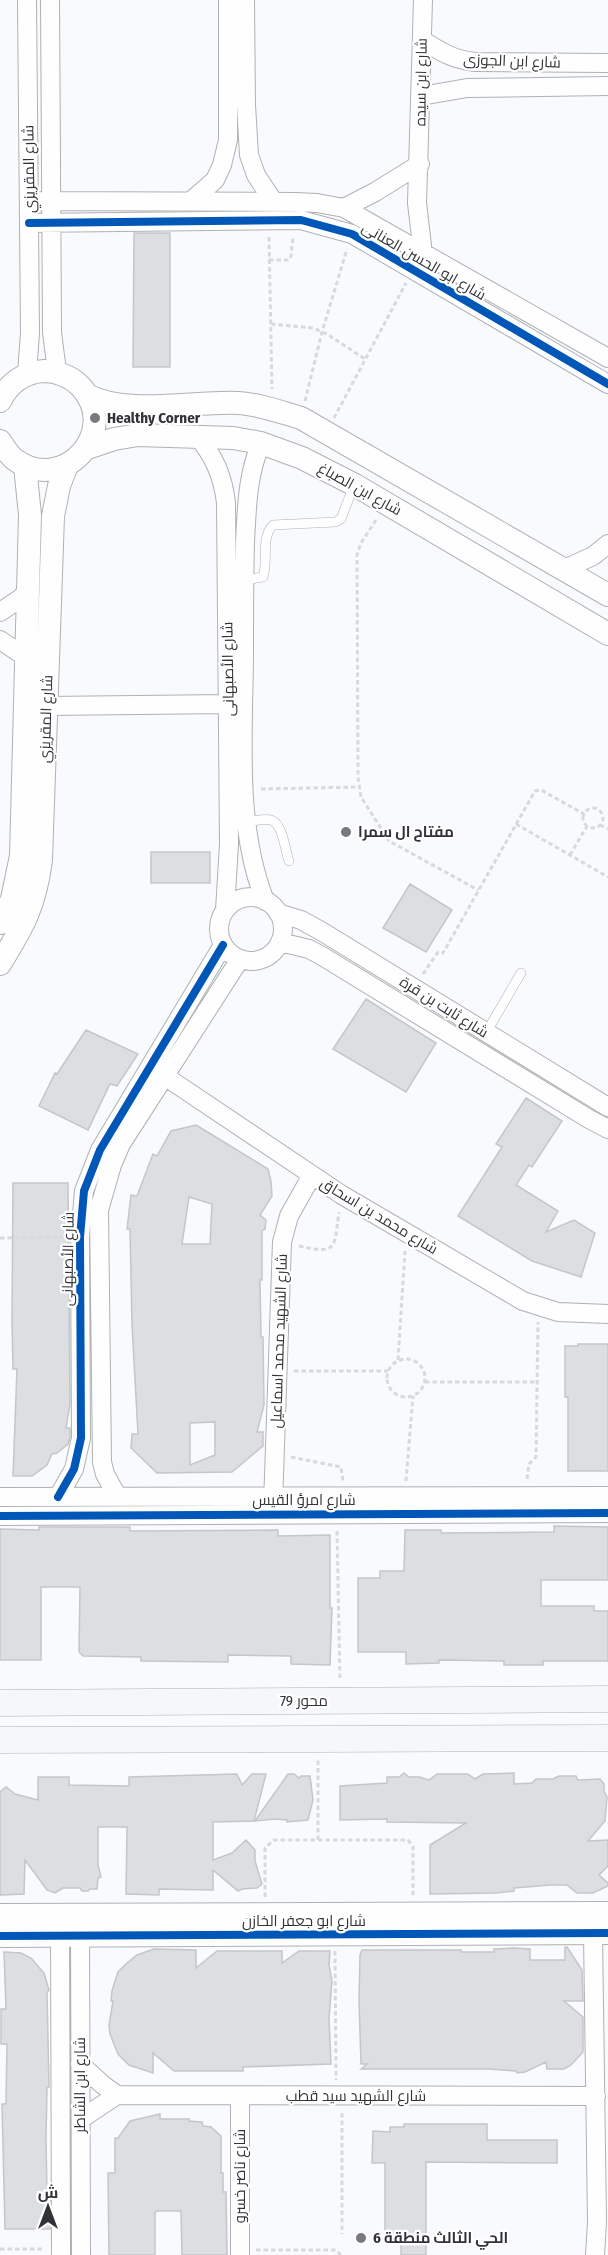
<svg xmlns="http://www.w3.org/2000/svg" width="608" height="2255" font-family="'Fira Sans Condensed',Cairo,sans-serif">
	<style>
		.building { fill: #dcdee2; stroke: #c4c6c9; stroke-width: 1.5; fill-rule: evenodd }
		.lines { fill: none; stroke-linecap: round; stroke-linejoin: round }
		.service-casing { stroke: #afb1b4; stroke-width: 10 }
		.minor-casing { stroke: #afb1b4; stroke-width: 20 }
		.tertiary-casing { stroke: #afb1b4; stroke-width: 24 }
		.secondary-casing { stroke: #afb1b4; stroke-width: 27 }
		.path { stroke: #d9d9da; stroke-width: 3; stroke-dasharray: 4.5 3; stroke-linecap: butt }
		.service { stroke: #fefeff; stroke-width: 9 }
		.minor { stroke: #fefeff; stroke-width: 18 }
		.tertiary { stroke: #fefeff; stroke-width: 22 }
		.secondary { stroke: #f5f7fa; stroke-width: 26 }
		.cycleway-casing { stroke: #fff; stroke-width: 11 }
		.cycleway { stroke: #0057b8; stroke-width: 8 }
		.poi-dot { fill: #77797c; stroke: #fff; stroke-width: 2 }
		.labels { text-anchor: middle; stroke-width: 4.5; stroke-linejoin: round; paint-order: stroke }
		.street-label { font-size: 15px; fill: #313337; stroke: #fff }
		.poi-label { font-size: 15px; font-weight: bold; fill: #313337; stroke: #fff; text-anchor: start }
	</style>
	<rect width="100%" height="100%" fill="#f8fafd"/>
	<path class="building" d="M134,233h36v134h-37z
		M151,852h59v31h-59z
		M410,884l42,26 -26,42 -43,-24z
		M366,999l70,44 -30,49 -73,-43z
		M86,1030l52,24 -21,32 -7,-2 -22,46 -49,-24 16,-33 2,1z
		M526,1098l36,23 -30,46 -3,-2 -13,20 42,26 -12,21 28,-12 21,13 -14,44 -49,-16 -74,-45 44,-69 -6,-3z
		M196,1125l72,44 3,12 1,15 -12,19 6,5 -1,9 -3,2v49h-2l1,57h2l1,68 -7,27h6v14l-31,26 -75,1 -26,-25 1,-14h6l-6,-109 -2,-96h-3l4,-34 6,1 16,-42 4,2 14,-25zM189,1197l23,7 -2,40h-28zM215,1422v33l-25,10v-42z
		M13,1183h55l2,221 -4,24h4v9l-2,7 -11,9 -5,1 -5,11 -15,11h-19l4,-107h-4l-1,-47z
		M578,1344h30v127h-40v-74h-3v-51h13z
		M554,1526l54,1v53h-67v26h53v5h14v50h-65v4h-39v-4l-65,-1v3l-33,1v-12h-48v-74h22v-7h24l1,-41h36v3l113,-1z
		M39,1527h91v4l148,-1v6l52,-1v73h2l-2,57 -39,-1v-8l-63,-1v7l-87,-1v-4l-58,-1 -4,-4 1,-65h-39v73h-41v-131l39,1z
		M404,1773l5,4h10l10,3 8,-6h31l7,5 8,-5 31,-1v11l18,-1 4,-4h17l6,-3h17l2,4 22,-1 4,5v7l3,6 -2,24 -17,20 20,-1v26l-9,9 9,8v3l-15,7h-16l-10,-8h-17l-36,3v3l-19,2 -65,1v-49l36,-22 -79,-1v-3l-47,1v-34l47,-3v-6h12z
		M237,1774l5,11 10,-11h14l-12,47 -41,1v38l19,-7 14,-13 9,10v11l7,23 -5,4 -15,1 -4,2 -25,-21v20l-54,-1v6l-33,-1 1,-67h-29v38l3,12 -3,1 -1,11h-7l-2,2h-6l-2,-3h-17l-8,5 -8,-3 -22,-30 -1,34 -24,1v-103l6,-5 9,7 23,6v-23h31v8l60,1v-9z
		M288,1774h6l5,4 2,-2h9l3,24 -5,20 -21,2v-2l-11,-1 -21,2z
		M565,1947h2l15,23 1,31h-19l19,16v35l-12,13 -7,4h-17l-1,-7 -21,10 -8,1 -1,-2 -27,-2h-128l6,-5h-6l-2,-63 1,-46 2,-5h99v2h33v-3l20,-1 16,1v11h35z
		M154,1949l42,1v18l21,-17h65v12l17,-12h31l-1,14 3,16 -3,37 2,46 -88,3v4h-69l-21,-18v20l-24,-8 -11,-11 -8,-20 -1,-9 4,-24h-2l1,-10 6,-19 8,-8 11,-9z
		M4,1952l17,1 10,5 13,15 5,17 -2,3 2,94h-2l-1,51 1,57h3v34h-45l-3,-125h4l1,-60h-6v-35h5z
		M160,2114v5h29v2l13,1 1,4 8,1 10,9v37h2v19h3l1,63h-45l-1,-44h-24l-2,2v42h-46l-1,-82h7v-35h3l12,-17z
		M404,2124h83v16h70v23l-131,-1v93h-25v-20h-16v-72h-13l1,-32 17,1v-5h14z"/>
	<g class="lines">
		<g class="service-casing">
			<path id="service" d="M244,580l19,-3c6,-18 -3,-38 10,-52l62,-3 6,-3 13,-34
				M246,822c8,-1 19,-4 25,-2 12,4 14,30 18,41
				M486,1033l35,-60"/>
		</g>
		<g class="minor-casing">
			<path id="minor" d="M27,0l3,333 -3,41
				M50,0l2,332 5,40
				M245,0l1,105 3,50 7,20 17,26
				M423,0l-6,203 6,51
				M422,40c20,12 29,19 53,22l133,1
				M421,96l46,-8 141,-2
				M29,201l266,1 22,1 27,5 264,150
				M191,201l24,-21 7,-15 6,-25v-140
				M344,208l31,-16 45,-28
				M29,223l272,-3 51,14 256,150
				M197,436c17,20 26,40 29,67l3,341 -4,66
				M261,443c-14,33 -14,64 -16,99 -1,35 -1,70 -1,105 0,84 -10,175 21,254
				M562,570l31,-14 15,-12
				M0,612l21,-14 8,-9
				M0,640l27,18
				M47,706l181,-2
				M219 929a32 32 0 1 1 64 0a32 32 0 1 1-64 0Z
				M278,913l23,7 20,11 287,176
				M280,942l29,7 13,7 267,163 19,10
				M166,1077l176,118 181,106 35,11 50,2
				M117,1496l-12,-22 -3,-12 -3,-252 13,-45 9,-21 119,-185
				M0,1497l608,-1
				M58,1497l16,-28 7,-31 -1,-201 4,-46 16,-41 123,-205
				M273,1505l9,-263 7,-26 23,-41
				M0,1516l608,-3
				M60,1922l1,333
				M80,1924l1,331
				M593,1933l4,289 -2,33
				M80,2064l23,21 14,10
				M81,2119l36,-24 479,1
				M240,2255v-159"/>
		</g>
		<g class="tertiary-casing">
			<path id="tertiary" d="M87,395c40,21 105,6 151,8 21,1 42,9 63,15l307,177
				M0,401c9,-18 24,-29 44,-30 13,0 28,6 37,16 41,45 -19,109 -67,72 -5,-4 -10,-12 -14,-18
				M87,448l27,-9 24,-4 95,3 28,5 41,15 53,27 253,149
				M0,923l12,-24 9,-43 9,-341 -5,-49
				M0,964c24,-39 35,-58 41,-104l12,-344 6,-30 8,-21
				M0,1915l608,-2
				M0,1936l608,-3"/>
		</g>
		<g class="secondary-casing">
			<path id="secondary" d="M0,1703l608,-4
				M0,1740l608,-2"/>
		</g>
		<path class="path" d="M269,237l3,152
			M269,260h20l2,-4 2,-19
			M271,324l42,4 14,6 38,25
			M305,401l17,-69 25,-83
			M334,418l72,-135
			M376,520l-15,23 -4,12 1,222 3,20 28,44 89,49
			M261,789l98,-2
			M583 818a10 10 0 1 1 20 0a10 10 0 1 1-20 0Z
			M516,824l92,53
			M600,825l8,4
			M570,855l17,-29
			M423,974l15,-22 5,1 92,-162 6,-1 43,24
			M0,1238l63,-1
			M299,1246c39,9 35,2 40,-34
			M387 1378a19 19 0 1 1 38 0a19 19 0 1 1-38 0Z
			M398,1360l7,-109
			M294,1371h94
			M425,1382h112
			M291,1457l50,10 2,14
			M527,1479l2,-15 7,-7 2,-135
			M406,1481l7,-85
			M337,1531l3,150
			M318,1840v-82
			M265,1897v-49l9,-8h134l5,7v50
			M335,1951l1,129
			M342,2113v121
			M0,2249h44
			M256,2250h80l5,5"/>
		<use href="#service" class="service"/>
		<use href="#minor" class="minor"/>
		<use href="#tertiary" class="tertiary"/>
		<use href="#secondary" class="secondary"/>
		<g class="cycleway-casing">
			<path id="cycleway" d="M29,223l272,-3 51,14 256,150
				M58,1497l16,-28 7,-31 -1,-201 4,-46 16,-41 123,-205
				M0,1516l608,-3
				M0,1936l608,-3"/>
		</g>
		<use href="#cycleway" class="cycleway"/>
	</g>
	<g class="poi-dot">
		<circle cx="95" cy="418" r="6"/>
		<circle cx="346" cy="832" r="6"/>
		<circle cx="361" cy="2238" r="6"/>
	</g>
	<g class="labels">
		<g class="street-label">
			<text transform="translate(512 61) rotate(2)" y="5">شارع ابن الجوزى</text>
			<text transform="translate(421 82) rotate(-89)" y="5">شارع ابن سيده</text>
			<text transform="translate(29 169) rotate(-91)" y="5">شارع المقريزي</text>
			<text transform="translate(424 261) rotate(30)" y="5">شارع ابو الحسن العنانى</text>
			<text transform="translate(360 489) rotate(29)" y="5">شارع ابن الصباغ</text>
			<text transform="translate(228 669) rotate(-91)" y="5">شارع الأصبهانى</text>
			<text transform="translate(46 719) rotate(-88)" y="5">شارع المقريزي</text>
			<text transform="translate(444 1007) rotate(32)" y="5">شارع ثابت بن قرة</text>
			<text transform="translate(379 1216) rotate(31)" y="5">شارع محمد بن اسحاق</text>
			<text transform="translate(68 1259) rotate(-89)" y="5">شارع الأصبهانى</text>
			<text transform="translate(279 1341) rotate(-88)" y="5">شارع الشهيد محمد اسماعيل</text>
			<text x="304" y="1505">شارع امرؤ القيس</text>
			<text x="304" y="1706">محور 79</text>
			<text x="304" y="1926">شارع ابو جعفر الخازن</text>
			<text transform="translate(80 2085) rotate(-90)" y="5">شارع ابن الشاطر</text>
			<text x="356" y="2101">شارع الشهيد سيد قطب</text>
			<text transform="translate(240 2176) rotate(-90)" y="5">شارع ناصر خسرو</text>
		</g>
		<g class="poi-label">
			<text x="107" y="423">Healthy Corner</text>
			<text x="358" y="837">مفتاح ال سمرا</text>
			<text x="373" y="2243">الحي الثالث منطقة 6</text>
		</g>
	</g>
	<g transform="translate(48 2207)" stroke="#ffffff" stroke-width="4.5" paint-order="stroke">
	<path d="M0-4.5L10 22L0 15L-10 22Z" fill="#313337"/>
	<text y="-9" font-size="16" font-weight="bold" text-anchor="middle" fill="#313337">ش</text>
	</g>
</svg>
